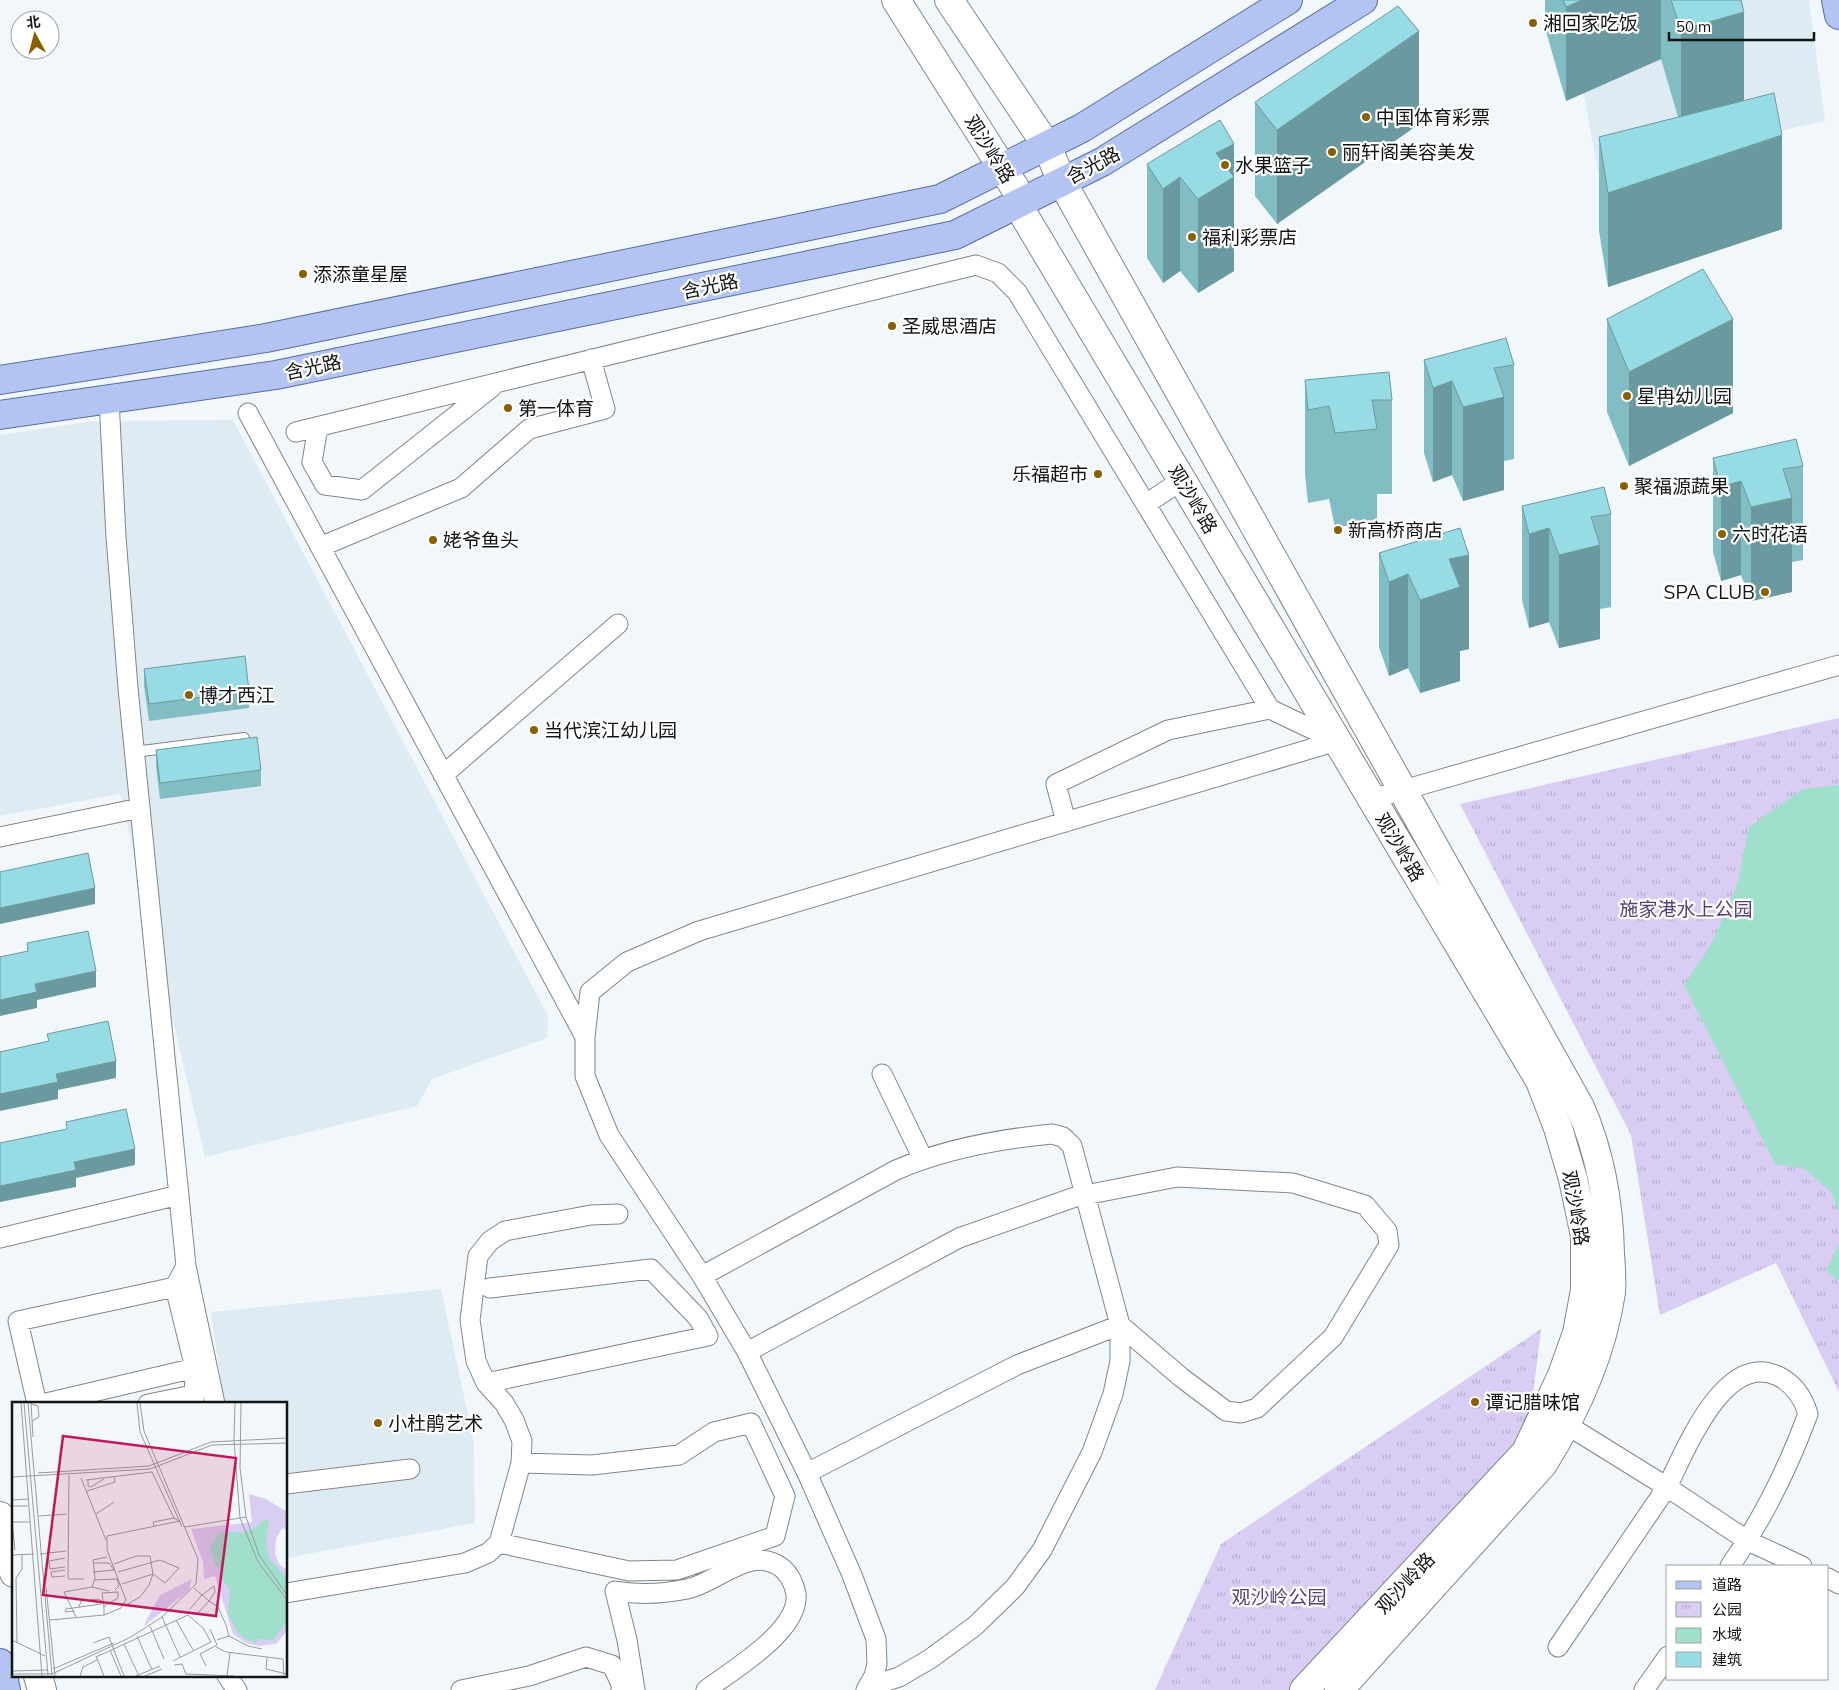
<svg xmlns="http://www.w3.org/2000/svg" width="1839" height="1690" font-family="Mulish,'Noto Sans SC',sans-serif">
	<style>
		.built { fill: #deebf3 }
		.park { fill: url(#park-tufts) }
		.water { fill: #a0dfcb }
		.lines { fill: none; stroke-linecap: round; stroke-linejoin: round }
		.lane-casing { stroke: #808689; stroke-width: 12 }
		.street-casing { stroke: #808689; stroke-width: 21 }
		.secondary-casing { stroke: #808689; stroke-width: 30 }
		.primary-casing { stroke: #5a6da0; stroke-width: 30 }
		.lane { stroke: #fff; stroke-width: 10 }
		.street { stroke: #fff; stroke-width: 19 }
		.secondary { stroke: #fff; stroke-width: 28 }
		.primary { stroke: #b3c4f2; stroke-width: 28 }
		.wall { fill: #82bdc4 }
		.shaded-wall { fill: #6a9aa0 }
		.building { fill: #97dce4; stroke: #6a9aa0 }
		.poi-dot { fill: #8a5f00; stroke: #fff; stroke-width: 2 }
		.labels { text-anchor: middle; stroke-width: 4.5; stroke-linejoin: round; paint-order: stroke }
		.poi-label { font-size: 19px; fill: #121416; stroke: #fff; text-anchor: start }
		.street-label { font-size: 19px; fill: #121416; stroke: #fff }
		.park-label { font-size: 19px; fill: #57407d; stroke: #fff }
		.inset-road { fill: none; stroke: #989c9f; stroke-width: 1 }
		.view { fill: #c2185b; fill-opacity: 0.15; stroke: #c2185b; stroke-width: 2.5 }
		.inset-edge { fill: none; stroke: #121416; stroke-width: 2.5 }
	</style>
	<defs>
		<pattern id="park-tufts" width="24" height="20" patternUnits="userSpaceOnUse" patternTransform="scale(1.25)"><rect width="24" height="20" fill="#d9cdf3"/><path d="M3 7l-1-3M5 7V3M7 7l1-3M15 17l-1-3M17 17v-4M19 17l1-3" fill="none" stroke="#b9afd0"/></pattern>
	</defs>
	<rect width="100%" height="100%" fill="#f1f7fb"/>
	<path class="built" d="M1567,0h242l16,121 -227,51z
		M233,420l315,596 -1,22 -115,41 -15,27 -212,51 -85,-363 -120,22v-381l93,-14z
		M441,1289l33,154 1,80 -189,35v-154h-62l-13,-92z"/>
	<path class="park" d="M1839,718v674l-63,-129 -116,52 -29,-180 -171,-331z
		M1541,1329l-15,123 -236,238h-135l66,-146z"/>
	<path class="water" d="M1839,785v427l-7,-19 -27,-24 -30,-5 -91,-179 28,-42 25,-58 12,-58 54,-38z
		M1839,1244v37l-13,-10z"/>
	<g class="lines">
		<g class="lane-casing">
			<path id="lane" d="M134,752l110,-14"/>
		</g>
		<g class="street-casing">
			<path id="street" d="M109,399l7,138 12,151 58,578 29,138
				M248,413l337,624
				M318,427l-6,35 13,23 37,5 130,-103
				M296,432l680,-167 22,8 19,19 253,417 67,32
				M1146,504l36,-24
				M320,547l141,-59 68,-59 76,-20 -14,-50
				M443,775l175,-151
				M1372,799l467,-134
				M1066,822l-10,-38 112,-54 102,-21
				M0,837l140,-29
				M882,1074l41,85
				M0,1238l179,-43
				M702,1276l194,-106c49,-21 103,-31 156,-36l11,3 9,9 48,179v36l-7,33 -21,58 -50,98 -27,37 -40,39 -45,33 -31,18 -31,10
				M175,1287l20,81 -1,36
				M747,1352l212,-114 116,-41 102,-20 116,6 72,22 22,26 2,14 -56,92 -76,71 -16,5 -15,-2 -44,-33 -62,-53 -103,40 -210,108
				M486,1383l222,-47 -10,-18 -47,-49 -161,19
				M37,1404l-19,-83 157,-34 11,-21
				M42,1404l153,-36
				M148,1404l45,-9
				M286,1484l124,-15
				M499,1543l130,28 48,-1 98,-34 10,-40 -34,-73 -37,9 -35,23 -87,10 -71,-2
				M1730,1566c33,-47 58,-98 78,-152 -5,-17 -14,-30 -30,-38 -54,-26 -93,76 -111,111l81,54 54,25
				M1828,1578l11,6
				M286,1593l179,-30 23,-10 11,-10 22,-80 1,-22 -8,-21 -10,-17 -18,-20 -10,-22 -6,-41 8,-64 12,-15 15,-10 86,-16 27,-1
				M1558,1647l109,-160 -100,-62
				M227,1676l10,14
				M461,1690l68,-14 57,-19 26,8 9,19v6
				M635,1690l-8,-50 -12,-49c24,4 48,3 72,-2 30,-6 64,-45 95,-21 8,7 12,15 14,26 4,37 -64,76 -90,96
				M866,1690l8,-14 3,-12 -1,-25 -24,-64 -45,-102 -60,-121 -45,-76 -93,-141 -24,-59v-39l5,-45 37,-30 72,-31 638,-190
				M1644,1690l24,-34"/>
		</g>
		<g class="secondary-casing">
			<path id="secondary" d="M896,0l119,188 10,29 515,864 18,47 15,51 12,57v54l-8,43 -15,42 -36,77 -222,238
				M949,0l98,146 15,36 518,925c21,48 29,95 30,147 1,13 2,26 1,38 -9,63 -35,119 -68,172l-204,226
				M0,1516l14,57
				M38,1676l4,14"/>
		</g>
		<g class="primary-casing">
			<path id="primary" d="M1836,0l3,15
				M0,380l266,-42 674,-139 142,-71 206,-128
				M0,415l276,-40 679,-140 147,-73 261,-162
				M0,1663l6,27"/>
		</g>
		<use href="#lane" class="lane"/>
		<use href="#street" class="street"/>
		<use href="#secondary" class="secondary"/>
		<use href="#primary" class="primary"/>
	</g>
	<path class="wall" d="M1545,0h196l3,100 38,129 -174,58 -9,-56v-94l79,-20 -17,-58 -95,42 -21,-73z
		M1255,102l164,22 -142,100 -22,-28z
		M1220,120l14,118v33l-36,22 -18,-22 -17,12 -16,-25v-94z
		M1607,319l126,94 -104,53 -22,-54z
		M1424,360l90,5v94l-10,2v29l-41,11 -11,-26 -19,7 -9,-29z
		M1305,380l87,20v94h-15v29l-42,4 -6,-28 -21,4 -3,-29z
		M1713,458l90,8v94l-11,2v30l-41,9 -10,-26 -20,6 -8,-29z
		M1522,506l89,8v93l-11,2v30l-41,9 -10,-26 -20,6 -7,-28z
		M1460,528l9,121 -9,2v30l-40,12 -12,-25 -19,8 -10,-29v-94z
		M144,669l105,22v17l-100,13 -5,-35z
		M156,750l105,20v16l-101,13 -4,-32z"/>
	<path class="shaded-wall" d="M1582,0h79v59l-95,42v-94z
		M1744,12v94l-63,18v-94z
		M1419,31v93l-142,100v-94z
		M1782,135v94l-174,58v-94z
		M1234,144v127l-36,22v-94l18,-46z
		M1180,177v94l-17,12v-94z
		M1733,319v94l-104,53v-94z
		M1452,381v94l-19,7v-94z
		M1504,397v93l-41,11v-94z
		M1741,481v94l-20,6v-94z
		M1792,498v94l-41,9v-94z
		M1549,528v94l-20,6v-94z
		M1600,545v94l-41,9v-93z
		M1469,555v94l-9,2v30l-40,12v-93l29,-41z
		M1408,574v94l-19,8v-94z
		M95,888v16l-95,20v-16z
		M96,971v16l-59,13v8l-37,8v-16l35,-16z
		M116,1061v17l-58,12v9l-58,12v-17l56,-20z
		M135,1149v16l-59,13v9l-76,15v-16l74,-24z"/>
	<path class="building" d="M1563,0h19l-16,7z
		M1671,0h70l3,12 -63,18z
		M1398,6l21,25 -142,99 -22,-28z
		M1774,93l8,42 -174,58 -9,-56z
		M1220,120l14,24 -18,9 18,24 -36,22 -18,-22 -17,12 -16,-25z
		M1703,269l30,50 -104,53 -22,-53z
		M1506,338l8,27 -20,3 10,29 -41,10 -11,-26 -19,7 -9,-28z
		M1389,372l3,28h-20l5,29 -42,4 -6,-27 -21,4 -3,-30z
		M1796,439l7,27 -20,3 9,29 -41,9 -10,-26 -20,6 -8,-29z
		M1604,487l7,27 -20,3 9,28 -41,10 -10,-27 -20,6 -7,-28z
		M1460,528l9,27 -20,4 11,28 -40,13 -12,-26 -19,8 -10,-29z
		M245,656l4,35 -100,13 -5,-35z
		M257,737l4,33 -101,13 -4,-33z
		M88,853l7,35 -95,20v-36z
		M88,931l8,40 -61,13 2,8 -37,8v-43l28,-6 -1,-8z
		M108,1021l8,40 -60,13 2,8 -58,12v-42l49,-11 -2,-7z
		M126,1109l9,40 -61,13 2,8 -76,16v-43l67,-14 -1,-7z"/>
	<g class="poi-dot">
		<circle cx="1533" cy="23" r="5"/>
		<circle cx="1366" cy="117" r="5"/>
		<circle cx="1332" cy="152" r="5"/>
		<circle cx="1225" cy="165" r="5"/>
		<circle cx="1192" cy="237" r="5"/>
		<circle cx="303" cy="274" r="5"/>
		<circle cx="892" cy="326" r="5"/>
		<circle cx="1627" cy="396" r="5"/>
		<circle cx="508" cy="408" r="5"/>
		<circle cx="1098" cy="474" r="5"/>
		<circle cx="1624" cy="486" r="5"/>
		<circle cx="1338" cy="530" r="5"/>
		<circle cx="1722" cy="534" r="5"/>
		<circle cx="433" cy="540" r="5"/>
		<circle cx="1765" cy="592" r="5"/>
		<circle cx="189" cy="695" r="5"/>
		<circle cx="534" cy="730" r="5"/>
		<circle cx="1475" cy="1402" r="5"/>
		<circle cx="378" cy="1423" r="5"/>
	</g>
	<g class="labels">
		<g class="poi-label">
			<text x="1543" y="30">湘回家吃饭</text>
			<text x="1376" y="124">中国体育彩票</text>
			<text x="1342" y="159">丽轩阁美容美发</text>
			<text x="1235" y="172">水果篮子</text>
			<text x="1202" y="244">福利彩票店</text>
			<text x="313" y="281">添添童星屋</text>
			<text x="902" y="333">圣威思酒店</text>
			<text x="1637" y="403">星冉幼儿园</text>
			<text x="518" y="415">第一体育</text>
			<text x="1088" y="481" text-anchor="end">乐福超市</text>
			<text x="1634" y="493">聚福源蔬果</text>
			<text x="1348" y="537">新高桥商店</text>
			<text x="1732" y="541">六时花语</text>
			<text x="443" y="547">姥爷鱼头</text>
			<text x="1755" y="599" text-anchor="end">SPA CLUB</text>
			<text x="199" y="702">博才西江</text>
			<text x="544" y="737">当代滨江幼儿园</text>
			<text x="1485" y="1409">谭记腊味馆</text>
			<text x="388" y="1430">小杜鹃艺术</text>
		</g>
		<g class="street-label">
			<text transform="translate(990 149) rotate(58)" y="7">观沙岭路</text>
			<text transform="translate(1093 165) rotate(-28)" y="7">含光路</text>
			<text transform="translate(710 286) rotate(-12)" y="7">含光路</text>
			<text transform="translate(313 367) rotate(-12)" y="7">含光路</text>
			<text transform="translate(1193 499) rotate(59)" y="7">观沙岭路</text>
			<text transform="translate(1400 847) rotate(59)" y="7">观沙岭路</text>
			<text transform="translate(1576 1208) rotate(80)" y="7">观沙岭路</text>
			<text transform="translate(1405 1583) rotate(-47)" y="7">观沙岭路</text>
		</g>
		<g class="park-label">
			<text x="1686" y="916">施家港水上公园</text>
			<text x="1279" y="1604">观沙岭公园</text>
		</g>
	</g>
	<g transform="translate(12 1402)">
		<rect width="275" height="275" fill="#f1f7fb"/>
		<path d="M237,92l17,5 21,13v18l-5,-2 -6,11 -1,15 4,10 8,6v61l-11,13 -17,2 -13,-3 -13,-9 -18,-58 -11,3 -1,-17 -12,-33 61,-7zM180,177l-3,11 -46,37 17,-32z" fill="#d9cdf3"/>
		<path d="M254,117l3,1 -3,21 3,17 18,21v42l-14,19 -16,-1 -1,4 -11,-4 -10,-10 -7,-16 2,-23 -10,-13 1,-7 -5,-4 -6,-18 8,-14 5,-3 17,2 13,-4z" fill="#a0dfcb"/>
		<path class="inset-road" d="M9,1l21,273M12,1l24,272M16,1l24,272M19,1l2,34M125,1l3,29 42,95M223,1l-1,37 6,78 18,44 29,38M229,1l-1,65 6,49 13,38 28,40M19,2l7,2 1,11 -7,4M26,71l111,-7 62,-24 76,-4M57,73l-1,104h16M0,75l138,-8 62,-24 75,-2M69,76l25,62M74,78l66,-8 22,46 5,3M76,78v6l3,1 13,-8M75,89l28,-9 -1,-5M0,98l16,-1M0,104h16M84,112l18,-12M27,114l28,-2M0,120l3,28M0,120h18M142,124l-1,-4 21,-4M173,125l61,-10M28,152l26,-3M0,153l22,-1M53,156l-16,3 1,8 15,-2M102,162l22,-8h14l3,18 -4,11 -9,12 -14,8M81,170l21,-2 -5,-7h-15M106,170l42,-12 19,8 -14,15 -12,-9 -31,10M53,174l-13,1 -1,-5 14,-2M83,178l22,-1 2,7 -4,4M34,185l9,89M80,185l17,4M178,207l12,-14 -8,-7M63,209l-10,1 1,-3 35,-5 1,-2 -3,-3 -18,2 -2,6M92,213v-9l14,-8v-6l-16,1 2,14M184,213l13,-14 6,-9 -1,-6 -12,9 7,6 9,6 8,18 3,11 -12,4M64,215l-12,-25 28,-5 3,-9 -2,-18 14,-3M150,215l18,40M38,218l54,-5 17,-7 5,-8 -19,-50v-14l73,-15M164,218l17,30M138,224l14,33M125,234l15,34M217,234l19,10 14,3M0,238l33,16M5,241l-1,-65 6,-9v-14M81,241l16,-6 15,39M112,242l15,32M204,245l10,5 57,7 1,17M98,248l11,26M84,254l8,20M84,255l92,-42 15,13 8,14 -38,19M255,256l-1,11 21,5M162,263l8,-1 4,10 48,2M194,264l-6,-12 17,-9 -7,-16M41,267l61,-26M0,269l36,-1M0,272h40l79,-37 31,-20 34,-33 2,-25 -54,-128 -4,-28M68,274l3,-9 14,-7M124,274l24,-10M133,274l17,-7M215,274l3,-23"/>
		<path class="view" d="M51,34l173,22 -20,158 -173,-21z"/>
		<rect width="275" height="275" class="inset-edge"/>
	</g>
	<rect x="1666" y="1565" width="162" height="115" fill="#ffffff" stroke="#a0a1a2"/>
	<rect x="1676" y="1581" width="25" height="8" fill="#b3c4f2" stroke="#a0a1a2"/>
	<text x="1712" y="1590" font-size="15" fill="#121416">道路</text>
	<rect x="1676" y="1602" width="25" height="15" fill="url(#park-tufts)" stroke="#a0a1a2"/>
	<text x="1712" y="1615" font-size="15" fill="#121416">公园</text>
	<rect x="1676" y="1628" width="25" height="15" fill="#a0dfcb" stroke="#a0a1a2"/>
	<text x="1712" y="1640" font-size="15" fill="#121416">水域</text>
	<rect x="1676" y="1652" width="25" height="15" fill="#97dce4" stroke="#a0a1a2"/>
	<text x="1712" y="1665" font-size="15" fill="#121416">建筑</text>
	<g transform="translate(35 35) rotate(353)"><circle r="24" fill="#ffffff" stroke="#a0a1a2"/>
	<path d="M0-4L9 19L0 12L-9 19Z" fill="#8a5f00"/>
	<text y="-8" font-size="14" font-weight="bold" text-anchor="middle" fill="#121416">北</text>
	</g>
	<path d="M1669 32v8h145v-8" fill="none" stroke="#121416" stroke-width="2.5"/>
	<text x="1676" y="32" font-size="15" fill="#121416" stroke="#ffffff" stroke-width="4" paint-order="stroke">50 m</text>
</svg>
